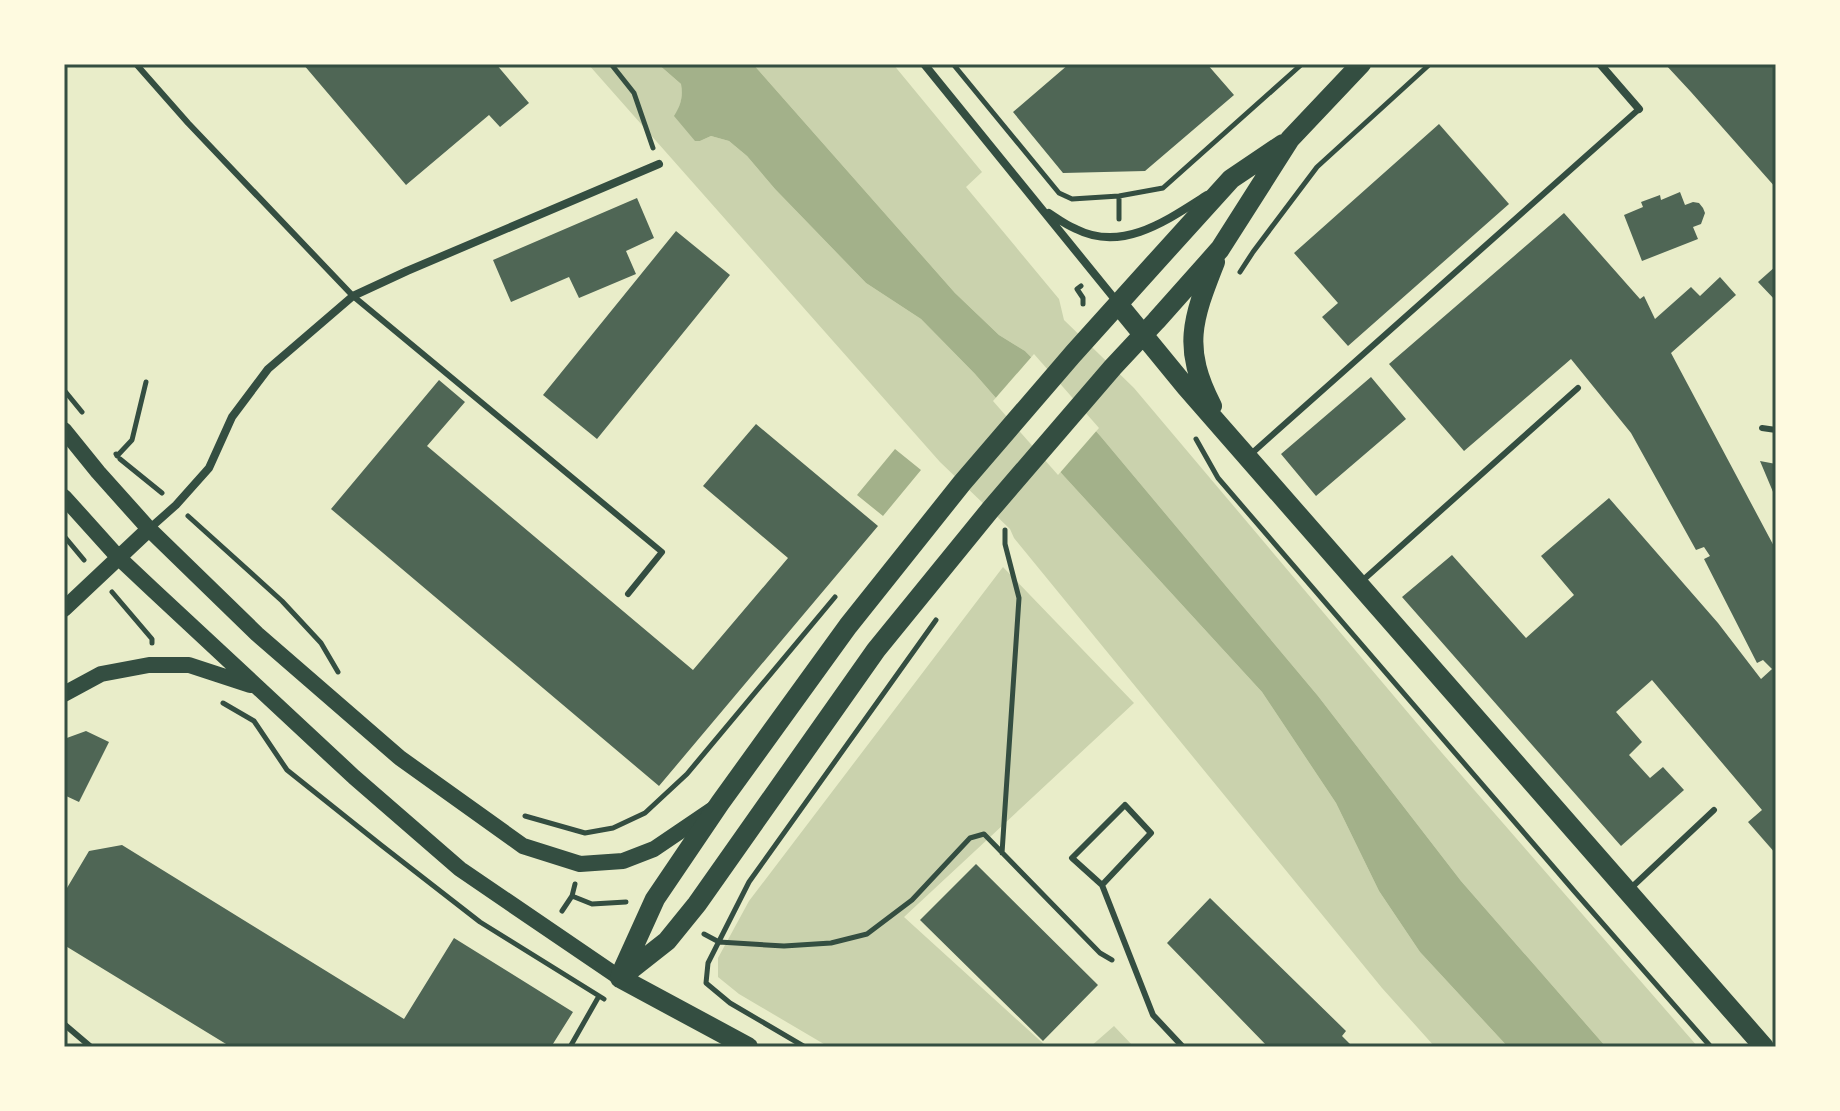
<svg xmlns="http://www.w3.org/2000/svg" width="1840" height="1111" font-family="'DejaVu Sans',sans-serif">
	<style>
		.green { fill: #cad2ad }
		.water { fill: #a3b18a }
		.pier { fill: #e9edc9 }
		.building { fill: #4f6655 }
		.lines { fill: none; stroke-linecap: round; stroke-linejoin: round }
		.path { stroke: #344e41; stroke-width: 5 }
		.service { stroke: #344e41; stroke-width: 6 }
		.minor { stroke: #344e41; stroke-width: 8 }
		.secondary { stroke: #344e41; stroke-width: 16 }
		.primary { stroke: #344e41; stroke-width: 20 }
		.neatline { fill: none; stroke: #344e41; stroke-width: 3 }
	</style>
	<rect width="100%" height="100%" fill="#e9edc9"/>
	<path class="green" d="M588,64h70l23,20c2,13 0,21 -6,32l25,25 11,-5 18,5 18,15 28,33 91,94 55,36 54,55 88,101 199,217 74,111 43,88 41,61 88,95h-73l-53,-59 -368,-450 -4,-9 -70,-67z
		M753,64h140l89,108 -16,15 93,112 5,21 70,68 308,365 256,294h-92l-145,-166 -143,-185 -216,-258 -67,-77 -10,-10 -26,-16 -44,-42z
		M1003,567l131,136 -230,214 143,130h-218l-90,-53 -21,-17v-19l31,-57z
		M1114,1026l20,21h-44z"/>
	<path class="water" d="M658,64h95l202,229 44,42 26,16 10,10 67,77 216,258 143,185 145,166h-98l-88,-95 -41,-61 -43,-88 -74,-111 -199,-217 -88,-101 -54,-55 -55,-36 -91,-94 -28,-33 -18,-15 -18,-5 -11,5h-5l-21,-25c7,-11 9,-19 7,-32z
		M895,449l26,21 -38,46 -26,-21z"/>
	<path class="pier" d="M1034,354l65,74 -41,47 -65,-74z"/>
	<path class="building" d="M303,64h193l33,39 -29,24 -11,-12 -83,70z
		M1069,64h138l27,31 -89,76 -82,2 -50,-61z
		M1665,64h111v124l-85,-96z
		M1439,124l70,80 -161,142 -26,-29 16,-14 -44,-50z
		M1680,192l5,13 8,-3 6,1 4,5 2,5 -4,11 -8,3 5,12 -56,22 -18,-46 19,-8 -2,-5 19,-7 1,5z
		M637,198l17,40 -28,13 10,23 -57,24 -10,-21 -58,25 -18,-42z
		M1564,213l76,86 4,-3 11,23 36,-32 9,9 20,-19 16,18 -65,58 105,197v304l-28,-32 14,-12 -110,-130 -36,32 26,30 -13,13 21,23 13,-11 21,23 -63,56 -219,-249 50,-42 74,83 48,-43 -33,-39 68,-58 109,125 43,56 11,-10 -9,-9 -6,3 -53,-104 6,-3 -6,-9 -8,3 -65,-117 -60,-74 -107,92 -75,-87z
		M676,231l54,44 -133,164 -54,-44z
		M1776,266v35l-18,-19z
		M1371,377l35,42 -90,77 -35,-42z
		M439,380l26,22 -38,44 266,224 95,-112 -85,-72 53,-62 122,102 -219,260 -328,-277z
		M1760,461l16,3v35z
		M86,731l23,11 -30,60 -15,-7v-56z
		M122,845l282,174 50,-81 119,74 -22,35h-320l-167,-102v-52l25,-42z
		M976,864l122,121 -55,56 -123,-121z
		M1210,898l136,133 -4,5 11,11h-85l-101,-104z"/>
	<g class="lines">
		<path class="path" d="M611,64l23,29 19,55
			M953,64l106,129 13,6 47,-3 44,-8 139,-124
			M1119,219v-23
			M1240,272l13,-20 64,-85 113,-103
			M1081,286l-4,3 6,9v6
			M64,390l18,22
			M1196,439l22,39 357,414 136,155
			M116,454l1,2 15,-16 14,-58
			M120,459l42,34
			M188,516l94,85 39,42 17,29
			M64,536l20,24
			M112,592l40,47v4
			M223,703l31,18 33,49 94,75 99,77 124,77
			M525,816l60,17 28,-5 32,-15 42,-39 148,-177
			M1002,853l17,-255 -14,-54v-14
			M572,896l20,8 34,-2
			M562,911l10,-15 3,-12
			M704,934l15,8 65,4 47,-3 36,-9 45,-34 58,-62 14,-4 116,119 12,7
			M570,1047l29,-51
			M805,1047l-75,-44 -24,-20 2,-20 41,-81 187,-262"/>
		<path class="service" d="M136,64l52,59 165,173 309,256 -34,42
			M1762,428l14,2
			M1251,454l388,-345
			M1362,581l216,-193
			M1102,885l49,-52 -26,-28 -53,53 30,27 51,130 30,32
			M1631,888l83,-78
			M64,1024l27,23"/>
		<path class="minor" d="M924,64l194,239
			M1600,64l39,45
			M1049,213c9,6 17,12 27,16 47,24 93,-10 131,-34
			M149,529l27,-24 33,-37 23,-51 36,-48 85,-73 54,-25 252,-107"/>
		<path class="secondary" d="M64,430l34,42 51,57 108,105 143,124 123,88 57,18 43,-3 31,-12 59,-40
			M64,497l54,60 34,32 202,188 106,92 160,109
			M64,609l85,-80
			M64,694l37,-20 48,-9h40l61,20"/>
		<path class="primary" d="M1118,304l68,83 578,660
			M1212,406c-30,-58 -20,-86 3,-144
			M621,974l34,-75 65,-96 128,-177 114,-143 111,-129 81,-90 77,-85 52,-35
			M620,978l47,-37 30,-37 179,-254 114,-140 123,-143 43,-46 64,-72 70,-110 71,-75
			M620,978l128,69"/>
	</g>
	<rect width="1840" height="1111" fill="none" stroke="#fefae0" stroke-width="132"/>
	<rect x="66" y="66" width="1708" height="979" class="neatline"/>
</svg>
